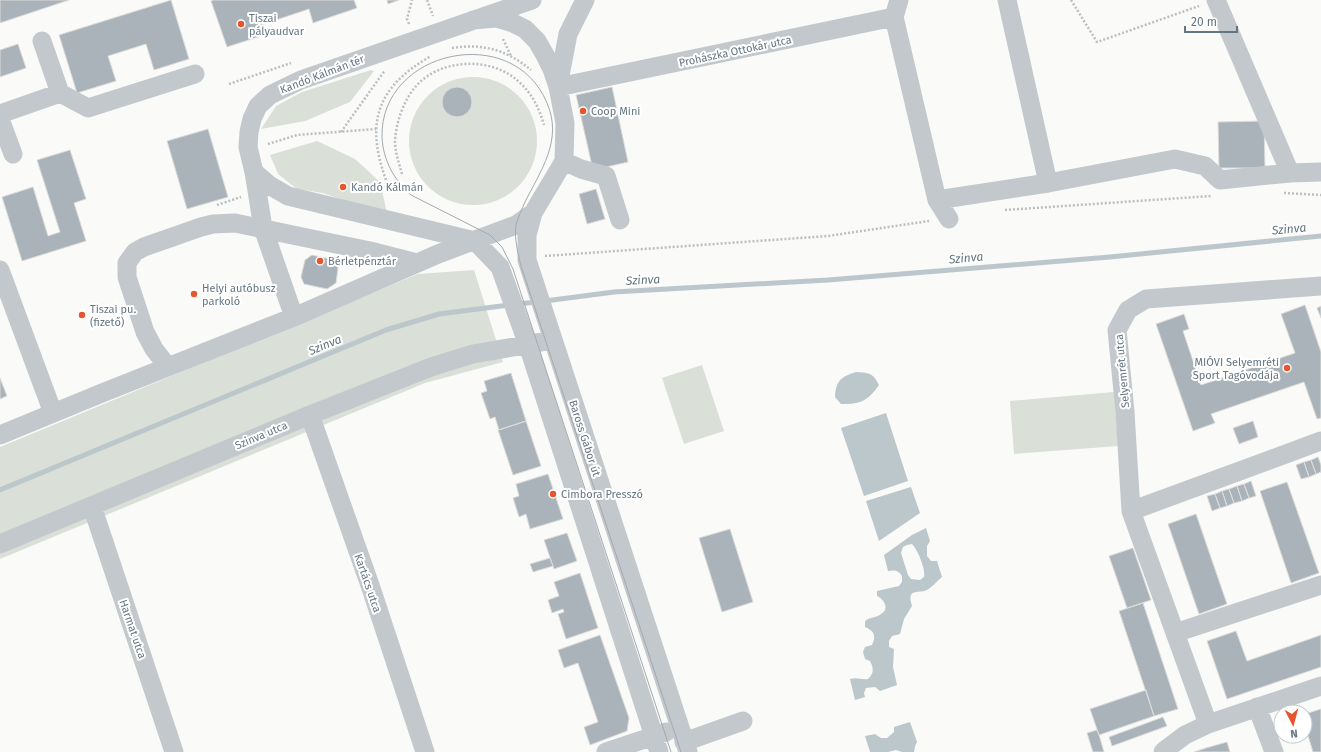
<svg xmlns="http://www.w3.org/2000/svg" width="1321" height="752" font-family="'Fira Sans',sans-serif">
	<style>
		.green { fill: #dadfd7 }
		.water { fill: #bbc7cb; fill-rule: evenodd }
		.lines { fill: none; stroke-linecap: round; stroke-linejoin: round }
		.stream { stroke: #bbc7cb; stroke-width: 5 }
		.building { fill: #aab3b9; stroke: #dcdcda }
		.path { stroke: #bbbfc2; stroke-width: 2.5; stroke-dasharray: 2 2; stroke-linecap: butt }
		.minor { stroke: #c3c8cc; stroke-width: 19 }
		.tram { stroke: #a2aab0; stroke-width: 1 }
		.poi-dot { fill: #e4572e; stroke: #fff; stroke-width: 1.5 }
		.labels { text-anchor: middle; stroke-width: 4; stroke-linejoin: round; paint-order: stroke }
		.poi-label { font-size: 11px; fill: #657683; stroke: #fff; text-anchor: start }
		.street-label { font-size: 11px; fill: #657683; stroke: #fff }
		.water-label { font-size: 12px; font-style: italic; fill: #60757c; stroke: #fff }
	</style>
	<rect width="100%" height="100%" fill="#fafaf8"/>
	<path class="green" d="M371,70l3,1 -24,31 -45,19 -44,8 15,-23 26,-14z
		M409 141a64 64 0 1 1 128 0a64 64 0 1 1-128 0Z
		M317,141l38,18 25,23 7,31 -22,-5 -42,-15 -26,-4 -19,-15 -8,-19z
		M474,270l29,92 -78,21 -425,176v-112l418,-173z
		M702,365l22,66 -40,13 -22,-66z
		M1114,392l4,54 -104,8 -4,-53z"/>
	<path class="water" d="M856,372c14,1 17,1 23,13 -10,15 -19,20 -38,19l-6,-7c1,-17 6,-20 21,-25z
		M886,413l22,68 -44,15 -23,-68z
		M911,487l9,26 -41,28 -13,-40z
		M926,528l4,13 -3,5v10l4,5h6l5,16c-5,4 -10,10 -15,13 -8,4 -21,-3 -15,16l-8,13 -4,15 -8,2 -3,5v6l5,2 -1,18 4,18 -17,6 -5,-4 -9,1 -2,5 1,4 -10,3 -5,-21c7,-2 11,1 18,0 6,-6 6,-10 2,-18l-5,-2 -2,-7 2,-5 7,-2c4,-8 3,-14 -7,-18v-6c5,-4 11,-3 16,-7 9,-5 3,-15 -4,-18v-5l22,-5 3,-4v-6c-4,-6 -7,-6 -14,-5l-4,-16 28,-20zM912,544c6,6 14,26 12,33l-4,3 -9,-1 -3,-4 -7,-22 2,-6 4,-2z
		M910,722l7,20 -2,4 -1,6h-12l-6,-2 -8,2h-18l-5,-16 10,-2 6,4h6l7,-6v-5z"/>
	<g class="lines">
		<path class="stream" d="M545,301l69,-9 214,-12 282,-23 211,-21
			M517,304l20,-2
			M0,490l386,-160 53,-16 70,-9"/>
	</g>
	<path class="building" d="M0,0h69l-69,23z
		M171,0l18,59 -35,11 -8,-26 -38,12 8,25 -39,12 -18,-58z
		M213,0h141l3,8 -44,15 -4,-14 -51,17 3,10 -34,11 -16,-46z
		M387,0h12l-11,4z
		M18,44l8,24 -26,9v-27z
		M442 102a15 15 0 1 1 30 0a15 15 0 1 1-30 0Z
		M612,87l16,75 -35,8 -17,-75z
		M1264,121l1,47h-46l-1,-46z
		M208,129l20,68 -41,12 -20,-68z
		M70,150l16,49 -12,4 12,38 -64,20 -20,-64 31,-10 15,49 12,-4 -23,-72z
		M596,189l9,30 -18,5 -8,-30z
		M312,255l22,5 4,8 -2,15 -9,6 -23,-5 -3,-7 4,-17z
		M1305,305l16,47v66l-4,1 -13,-37 -93,32 4,9 -22,8 -37,-107 28,-10 5,15 -6,2 18,54 94,-32 -14,-39z
		M1321,306v12l-4,-10z
		M511,373l15,48 -27,9 -4,-13 -5,2 -9,-26 6,-2 -3,-10z
		M0,378l7,18 -7,3z
		M526,421l15,45 -28,9 -15,-45z
		M1253,421l5,16 -19,7 -6,-16z
		M1318,457l3,8v7l-5,2 -5,-14z
		M1311,460l5,14 -7,3 -5,-15z
		M1304,462l5,15 -8,2 -5,-14z
		M548,474l15,45 -33,10 -4,-15 -7,3 -6,-19 6,-2 -3,-12z
		M1251,481l5,15 -7,2 -5,-14z
		M1287,482l32,91 -28,10 -31,-92z
		M1244,484l5,14 -7,3 -5,-15z
		M1237,486l5,15 -8,2 -5,-14z
		M1229,489l5,14 -7,3 -5,-15z
		M1222,491l5,15 -7,2 -5,-14z
		M1215,494l5,14 -8,3 -5,-15z
		M1196,514l31,90 -28,10 -31,-90z
		M730,529l23,73 -31,10 -23,-74z
		M567,533l10,28 -23,8 -10,-29z
		M1133,548l18,52 -24,8 -18,-52z
		M550,558l3,8 -20,6 -3,-8z
		M580,573l18,55 -32,11 -8,-25 6,-2 -1,-3 -11,4 -4,-13 11,-4 -5,-14z
		M1143,603l35,106 -24,7 -35,-105z
		M1236,631l11,30 74,-26v32l-94,32 -20,-58z
		M600,635l29,83 -2,13 -37,14 -6,-18 14,-5 -20,-59 -14,5 -6,-18z
		M1146,690l8,26 -55,19 -9,-26z
		M1321,709v43h-8l-8,-26v-12z
		M1163,717l4,9 -55,20 -3,-9z
		M1097,730l2,5 5,17h-11l-1,-3 -5,-16z
		M1227,742l3,10h-36l12,-4z"/>
	<g class="lines">
		<path class="path" d="M427,0l6,16
			M1071,0l26,42 102,-36
			M409,24l-2,-5 5,-19
			M503,39l8,17
			M452,48c31,-5 55,2 79,22
			M229,84l62,-21
			M341,132l42,-59 3,-2
			M268,144l29,-9 79,-6
			M402,174c-3,-11 -7,-22 -7,-33 1,-19 9,-42 22,-56 25,-27 75,-28 101,-4 14,12 21,27 26,44
			M386,180c-21,-58 -9,-93 45,-124
			M1284,193l37,2
			M217,205l24,-8
			M1005,210l206,-14
			M545,256l283,-20 101,-15"/>
		<path class="minor" d="M1007,0l41,183
			M1216,0l74,173
			M894,17l43,183 12,19
			M473,20l23,-2 17,5 12,6 12,12 8,14 7,14 6,18 7,36 -1,38 -31,52 -6,22v25l161,492
			M42,41l18,52 28,15 107,-34
			M558,86l10,-52 17,-34
			M558,87l336,-70 5,-17
			M0,114l60,-21
			M0,119l13,35
			M564,161l17,8 25,7 14,44
			M254,172l15,13 19,11 187,45
			M937,200l111,-17 127,-24 30,7 15,14 70,-7 31,-1
			M475,241l25,26 28,78 131,407
			M0,270l53,143
			M294,317l-31,-89 -9,-56 -6,-25 1,-15 3,-13 6,-13 12,-11 31,-15 231,-80
			M168,367l-14,-18 -9,-17 -18,-55v-14l8,-11 9,-5 57,-20 12,-3 22,-1 135,28 47,12
			M310,415l61,173 54,164
			M0,435l102,-42 192,-76 144,-63 78,-29 17,-12
			M92,506l82,246
			M1131,511l190,-70
			M0,544l310,-129 121,-48 42,-13 80,-14
			M1175,633l146,-48
			M1257,707l17,45
			M1208,724l-77,-213 -6,-99 -8,-82 11,-20 18,-11 175,-13
			M684,742l59,-21
			M606,752l60,-20
			M1163,752l2,-2 20,-15 23,-11 113,-38"/>
		<path class="tram" d="M671,752l-158,-483 -11,-22 -12,-12 -79,-40c-17,-15 -28,-35 -29,-58 -2,-87 131,-116 165,-34 16,37 -6,67 -22,99 -3,7 -7,15 -9,23 -2,14 2,28 5,41l160,486"/>
	</g>
	<g class="poi-dot">
		<circle cx="241" cy="24" r="4"/>
		<circle cx="583" cy="111" r="4"/>
		<circle cx="343" cy="187" r="4"/>
		<circle cx="320" cy="261" r="4"/>
		<circle cx="194" cy="294" r="4"/>
		<circle cx="82" cy="315" r="4"/>
		<circle cx="1287" cy="368" r="4"/>
		<circle cx="553" cy="494" r="4"/>
	</g>
	<g class="labels">
		<g class="poi-label">
			<text x="249" y="22">Tiszai<tspan x="249" dy="13">pályaudvar</tspan></text>
			<text x="591" y="115">Coop Mini</text>
			<text x="351" y="191">Kandó Kálmán</text>
			<text x="328" y="265">Bérletpénztár</text>
			<text x="202" y="292">Helyi autóbusz<tspan x="202" dy="13">parkoló</tspan></text>
			<text x="90" y="313">Tiszai pu.<tspan x="90" dy="13">(fizető)</tspan></text>
			<text x="1279" y="366" text-anchor="end">MIÓVI Selyemréti<tspan x="1279" dy="13">Sport Tagóvodája</tspan></text>
			<text x="561" y="498">Cimbora Presszó</text>
		</g>
		<g class="street-label">
			<text transform="translate(735 51) rotate(-12)" y="4">Prohászka Ottokár utca</text>
			<text transform="translate(322 74) rotate(-21)" y="4">Kandó Kálmán tér</text>
			<text transform="translate(1122 371) rotate(-95)" y="4">Selyemrét utca</text>
			<text transform="translate(261 435) rotate(-23)" y="4">Szinva utca</text>
			<text transform="translate(585 438) rotate(72)" y="4">Baross Gábor út</text>
			<text transform="translate(368 583) rotate(71)" y="4">Kartács utca</text>
			<text transform="translate(133 629) rotate(71)" y="4">Harmat utca</text>
		</g>
		<g class="water-label">
			<text transform="translate(1289 229) rotate(-5)" y="4">Szinva</text>
			<text transform="translate(966 258) rotate(-5)" y="4">Szinva</text>
			<text transform="translate(643 280) rotate(-3)" y="4">Szinva</text>
			<text transform="translate(325 345) rotate(-22)" y="4">Szinva</text>
		</g>
	</g>
	<g transform="translate(1293 724) rotate(174)"><circle r="19" fill="#ffffff" stroke="#c1c8cd"/>
	<path d="M0-3L7 15L0 10L-7 15Z" fill="#e4572e"/>
	<text y="-6" font-size="11" font-weight="bold" text-anchor="middle" fill="#657683">N</text>
	</g>
	<path d="M1185 26v6h52v-6" fill="none" stroke="#657683" stroke-width="2"/>
	<text x="1191" y="26" font-size="12" fill="#657683" stroke="#ffffff" stroke-width="3" paint-order="stroke">20 m</text>
</svg>
